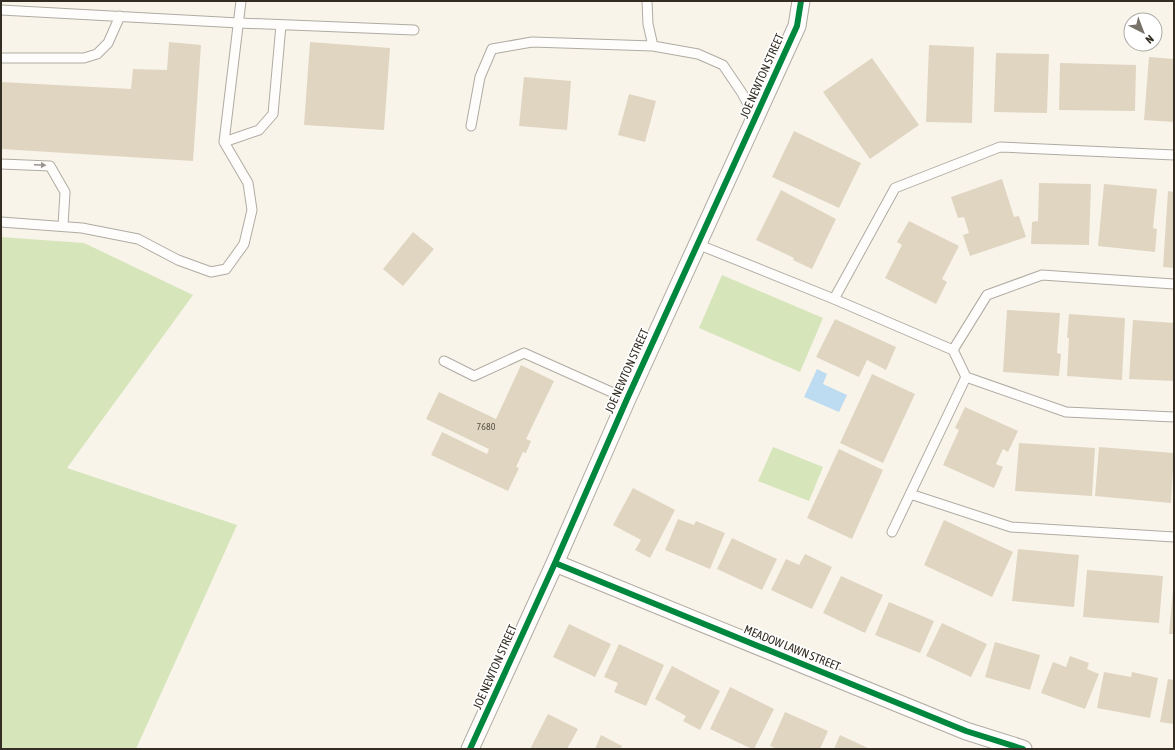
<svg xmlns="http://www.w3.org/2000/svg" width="1175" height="750" font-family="'Asap Condensed',sans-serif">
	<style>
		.green { fill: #d6e5ba }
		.water { fill: #bedcf1 }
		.building { fill: #e0d5c1 }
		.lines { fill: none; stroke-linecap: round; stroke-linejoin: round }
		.lane-casing { stroke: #b0aba2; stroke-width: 11 }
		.street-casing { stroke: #b0aba2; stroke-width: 19 }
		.lane { stroke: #fefdfc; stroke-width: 9 }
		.street { stroke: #fefdfc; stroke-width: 17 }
		.cycleway-casing { stroke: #fff; stroke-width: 8 }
		.cycleway { stroke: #00873e; stroke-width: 6 }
		.oneway { fill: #989590 }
		.labels { text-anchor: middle; stroke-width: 3.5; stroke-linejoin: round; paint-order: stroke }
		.number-label { font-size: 10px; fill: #5e574a }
		.street-label { font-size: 12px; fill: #332d23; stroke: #fff }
	</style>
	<rect width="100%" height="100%" fill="#f9f4ea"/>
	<path class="green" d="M1,237l83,6 109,52 -126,173 170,57 -101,224h-135z
		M722,275l101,43 -23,54 -101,-44z
		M773,447l50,20 -14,34 -51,-20z"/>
	<path class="water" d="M817,369l10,5 -4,10 24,11 -8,17 -35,-15z"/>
	<path class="building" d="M169,42l32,3 -8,116 -192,-12v-67l130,7 2,-20 34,1z
		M310,42l80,6 -6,82 -80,-5z
		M929,45l45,2 -2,76 -46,-1z
		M996,53l53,1 -2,59 -53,-1z
		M1149,57l25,2v63l-30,-2z
		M872,58l47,67 -49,34 -47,-67z
		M1060,63l76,2 -1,46 -76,-1z
		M524,77l47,4 -4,49 -48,-4z
		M629,94l27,7 -11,41 -27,-7z
		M794,131l67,32 -22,45 -67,-31z
		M1002,179l12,38 5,-1 7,21 -56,19 -7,-21 6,-2 -5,-16 -6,1 -7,-21z
		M1039,183l52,1 -2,61 -58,-1 1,-22 6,-1z
		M1104,184l53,5 -4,39 4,1 -2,23 -57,-6z
		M781,190l55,29 -24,50 -19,-9 1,-2 -38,-18z
		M1168,191l6,1v76l-11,-1z
		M909,221l50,25 -17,33 5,3 -11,22 -51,-26 17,-33 -5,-3z
		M413,232l21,17 -31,37 -20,-17z
		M1007,310l53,3 -3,40 4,1 -2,22 -56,-4z
		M1069,314l56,4 -3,62 -55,-4 2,-38h-2z
		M835,319l61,28 -10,23 -19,-10 -8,17 -43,-20z
		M1133,320l41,3v58l-45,-2z
		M521,365l33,16 -28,58 5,2 -5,12 -3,-1 -7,15 3,1 -11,23 -77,-36 11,-23 45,22 2,-5 -63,-30 13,-27 57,27z
		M872,374l43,20 -32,69 -43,-20z
		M965,407l53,24 -10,21 -5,-3 -7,15 7,3 -9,21 -51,-23 16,-35 -4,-2z
		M1019,443l76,5 -3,48 -77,-5z
		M1099,447l75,6 -3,50 -76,-7z
		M839,449l44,21 -31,69 -45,-21z
		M633,488l42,22 -25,48 -15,-8 6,-10 -28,-15z
		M678,519l16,6 2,-4 29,12 -15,36 -45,-19z
		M944,520l69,32 -21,45 -68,-32z
		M732,538l45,21 -15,31 -45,-21z
		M1018,549l61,6 -5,52 -62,-6z
		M805,554l27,13 -20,42 -41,-19 15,-31 13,6z
		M1087,570l76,6 -4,47 -76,-6z
		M841,576l42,19 -18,38 -42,-20z
		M1173,590h1v44h-5z
		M889,602l45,19 -14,32 -45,-18z
		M942,623l45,21 -16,33 -45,-21z
		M569,624l42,20 -16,33 -42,-20z
		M995,642l45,13 -10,35 -45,-13z
		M619,644l45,21 -18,41 -32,-14 4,-9 -14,-6z
		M1070,656l19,7 -2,6 12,5 -14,35 -44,-16 12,-31 13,5z
		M672,666l48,25 -20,39 -17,-9 3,-5 -31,-17z
		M1104,672l27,5 1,-5 26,6 -8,40 -53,-10z
		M1168,679l6,1v44l-14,-2z
		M730,687l44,22 -20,40h-2l-42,-20z
		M785,712l43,19 -8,18h-42l-8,-3z
		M548,714l30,15 -11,20h-37z
		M601,735l21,11 -1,3h-26z
		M840,735l30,14h-36z"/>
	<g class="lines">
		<g class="lane-casing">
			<path id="lane" d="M647,1l1,23 5,22 45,8 25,11 19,28 13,24
				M1,10l238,13 175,7
				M1,58h83l13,-4 11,-11 12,-27
				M471,126l9,-49 12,-28 40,-7 121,4
				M224,142l35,-12 14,-16 8,-89
				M1,164l49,2 15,26 -2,34
				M1,222l81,6 56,11 40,21 33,12 15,-3 18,-25 8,-34 -4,-27 -24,-41 17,-141
				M697,244l137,55 61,-111 105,-41 174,8
				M834,299l119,51 13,27 -74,155
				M953,350l34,-55 55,-20 132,9
				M444,361l30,15 50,-23 103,46
				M966,377l100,35 108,5
				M910,494l101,33 163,10"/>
		</g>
		<g class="street-casing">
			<path id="street" d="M555,563l411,168 57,18
				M470,749l85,-186 72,-164 170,-373 4,-25"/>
		</g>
		<use href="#lane" class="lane"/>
		<use href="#street" class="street"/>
		<g class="cycleway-casing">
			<path id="cycleway" d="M555,563l411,168 57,18
				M470,749l85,-186 72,-164 170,-373 4,-25"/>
		</g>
		<use href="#cycleway" class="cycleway"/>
	</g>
	<defs><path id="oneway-solid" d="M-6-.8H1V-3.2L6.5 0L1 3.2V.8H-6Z"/></defs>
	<use class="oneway" href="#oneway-solid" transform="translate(40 165) rotate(2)"/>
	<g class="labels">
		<g class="number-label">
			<text x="486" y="430">7680</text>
		</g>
		<g class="street-label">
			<text transform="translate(762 76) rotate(-66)" y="4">JOE NEWTON STREET</text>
			<text transform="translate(627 371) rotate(-66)" y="4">JOE NEWTON STREET</text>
			<text transform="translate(792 648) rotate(22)" y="4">MEADOW LAWN STREET</text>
			<text transform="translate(495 667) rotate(-66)" y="4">JOE NEWTON STREET</text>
		</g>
	</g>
	<rect width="1175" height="750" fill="none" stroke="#332d23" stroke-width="4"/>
	<g transform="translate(1143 32) rotate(138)"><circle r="19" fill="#ffffff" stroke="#adaba7"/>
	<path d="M0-3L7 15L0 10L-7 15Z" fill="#787369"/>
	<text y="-6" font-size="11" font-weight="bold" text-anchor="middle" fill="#332d23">N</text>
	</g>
</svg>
